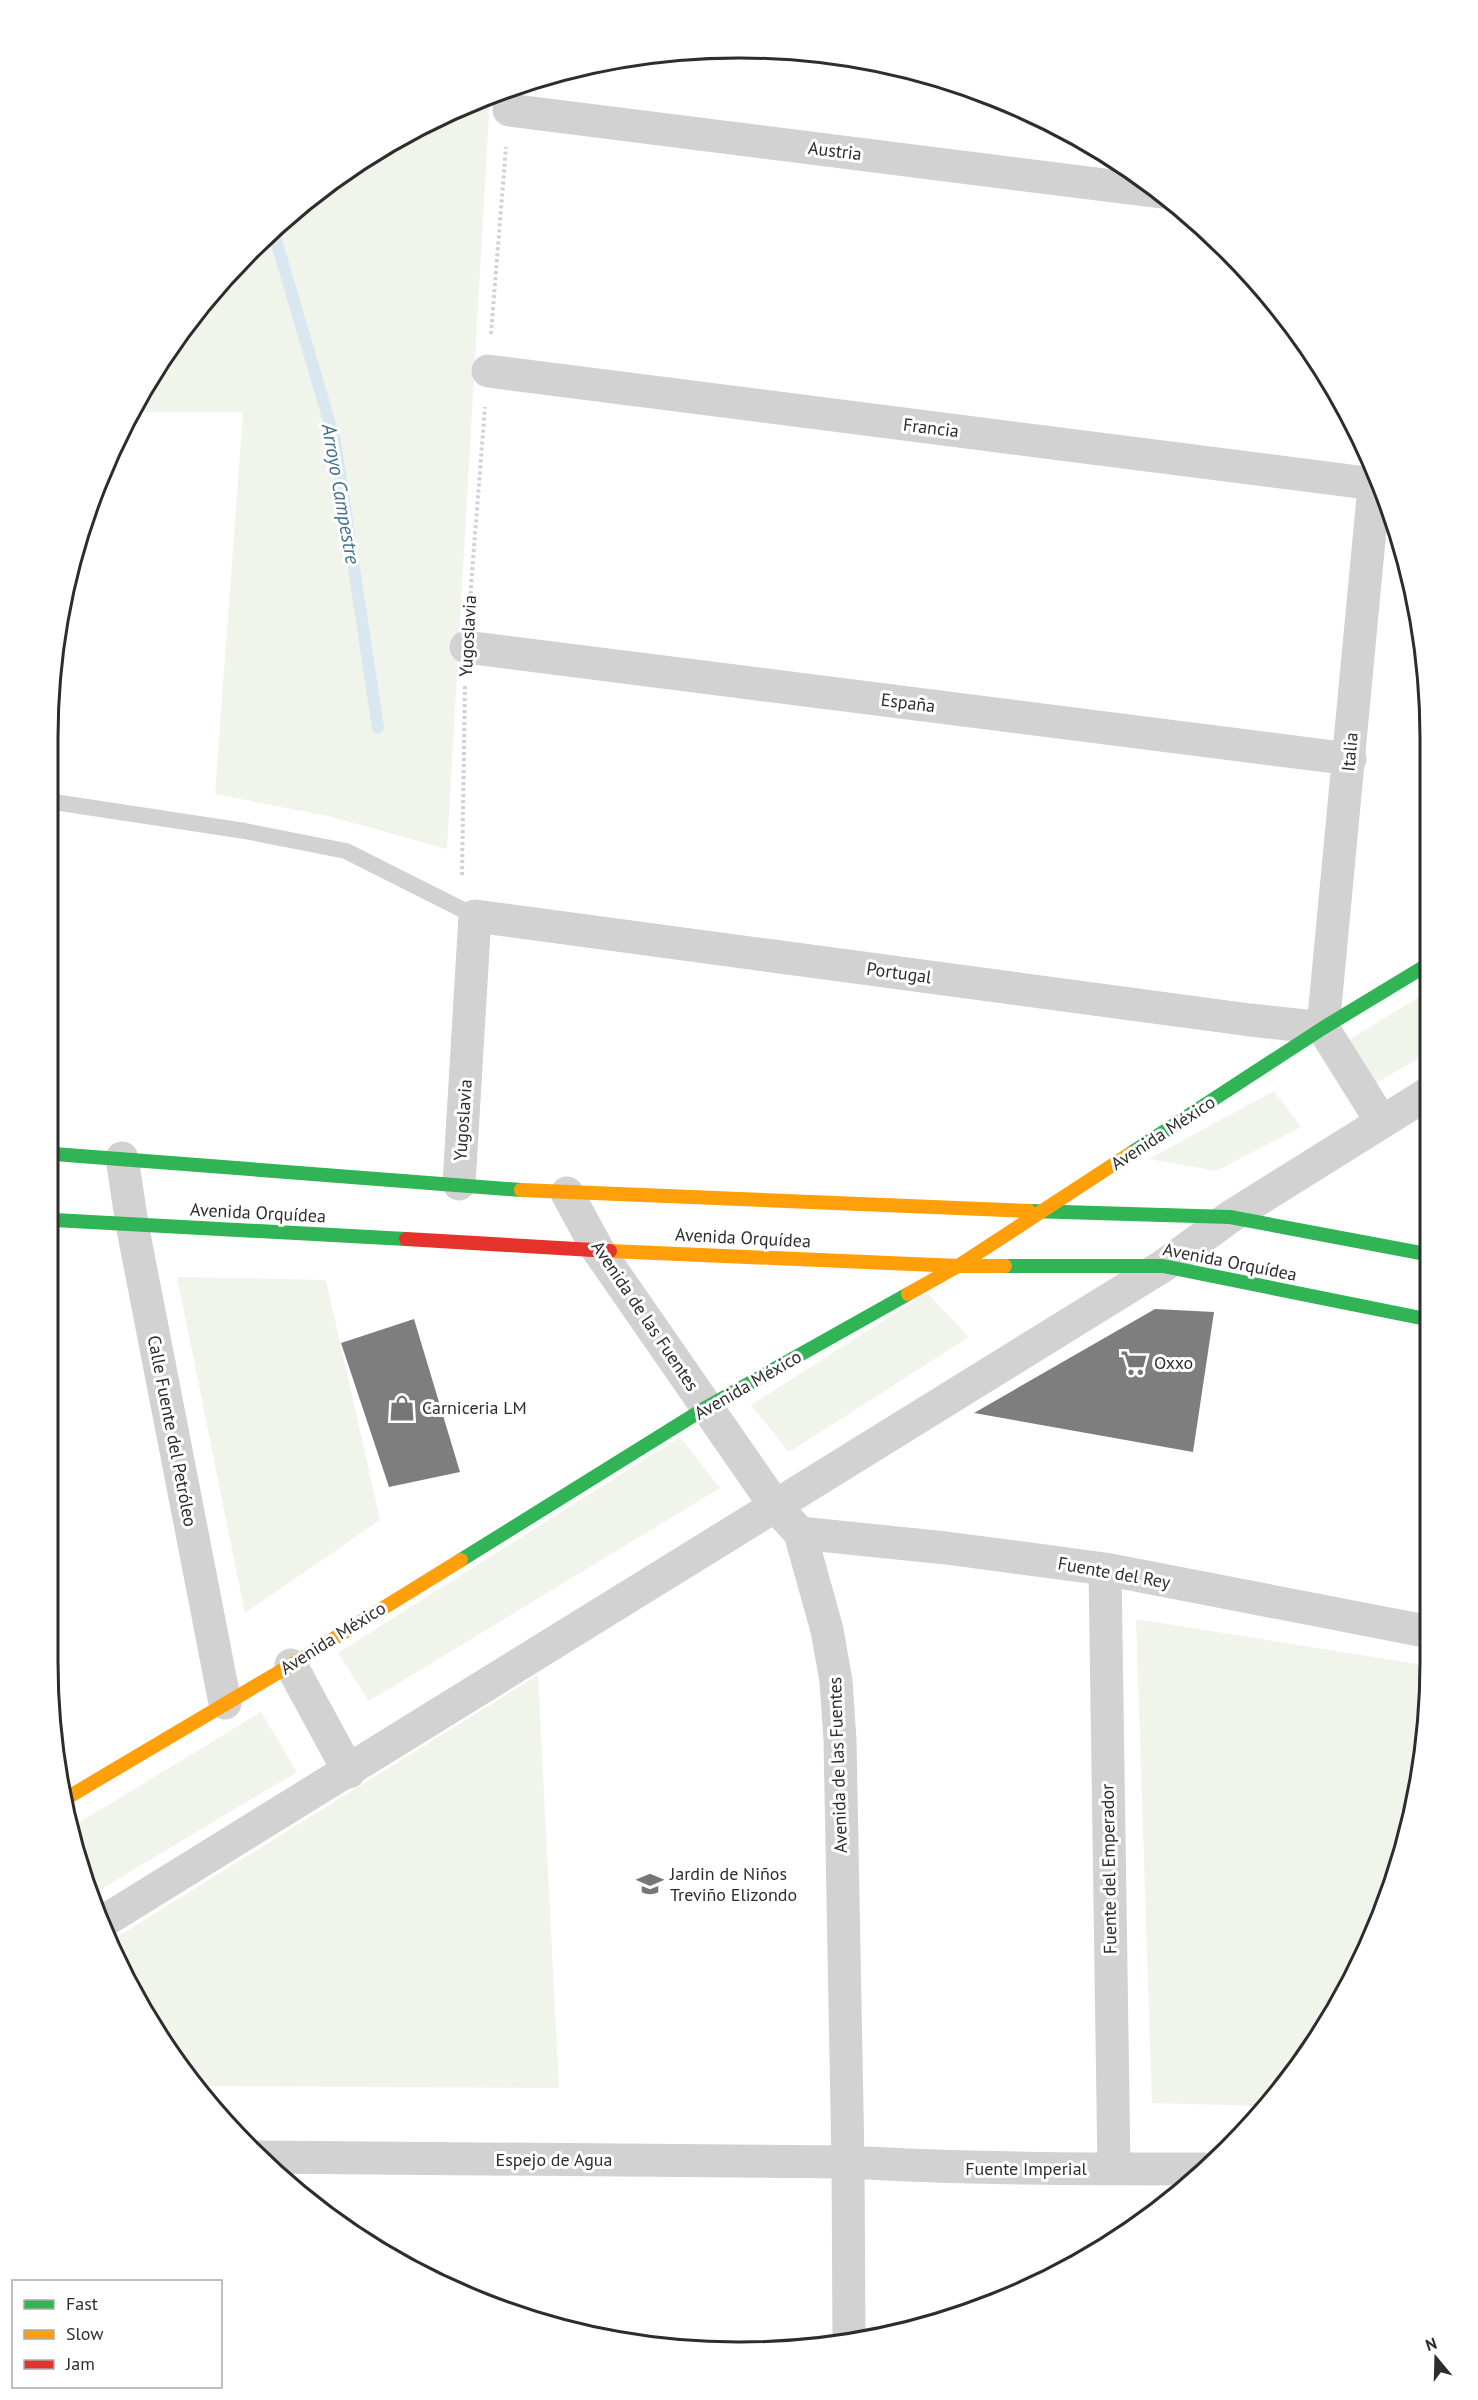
<svg xmlns="http://www.w3.org/2000/svg" width="1478" height="2400" font-family="'PT Sans',sans-serif">
	<style>
		.green { fill: #f0f4eb }
		.lines { fill: none; stroke-linecap: round; stroke-linejoin: round }
		.stream { stroke: #d8e7f0; stroke-width: 12 }
		.building { fill: #7e7e7e }
		.path { stroke: #d2d2d2; stroke-width: 4; stroke-dasharray: 3 3; stroke-linecap: butt }
		.lane { stroke: #d2d2d2; stroke-width: 16 }
		.street { stroke: #d2d2d2; stroke-width: 33 }
		.fast { stroke: #30b455; stroke-width: 14 }
		.slow { stroke: #ff9f0a; stroke-width: 14 }
		.jam { stroke: #e5322d; stroke-width: 14 }
		.labels { text-anchor: middle; stroke-width: 6; stroke-linejoin: round; paint-order: stroke }
		.street-label { font-size: 18px; fill: #2d2d2d; stroke: #fff }
		.poi-label { font-size: 18px; fill: #2d2d2d; stroke: #fff; text-anchor: start }
		.water-label { font-size: 20px; font-style: italic; fill: #3e708d; stroke: #fff }
		.rim { fill: none; stroke: #2d2d2d; stroke-width: 3 }
	</style>
	<rect width="100%" height="100%" fill="#fff"/>
	<path class="green" d="M490,97l-43,752 -115,-32 -117,-23 28,-382h-106l54,-93 92,-99 110,-79z
		M1427,992v61l-59,35 -26,-44z
		M1274,1091l27,36 -85,44 -67,-12z
		M177,1277l149,3 54,240 -135,93z
		M927,1293l42,44 -180,115 -38,-47z
		M680,1437l40,51 -351,213 -31,-48z
		M1136,1619l288,46v86l-46,174 -91,156 -21,25 -114,-3z
		M538,1675l21,413 -364,-2 -76,-119 -10,-25z
		M261,1712l36,60 -207,124 -5,-13 -13,-56z"/>
	<g class="lines">
		<path class="stream" d="M273,230l62,211 43,287"/>
	</g>
	<path class="building" d="M1155,1309l59,3 -21,140 -219,-39z
		M414,1319l46,153 -71,15 -48,-144z"/>
	<g class="lines">
		<path class="path" d="M491,334l15,-187
			M469,612l16,-205
			M462,875l3,-190"/>
		<path class="lane" d="M54,802l191,29 101,20 129,65"/>
		<path class="street" d="M509,110l652,82
			M488,371l886,113
			M466,647l884,112
			M1323,1028l52,-552
			M1323,1028l58,93
			M122,1158l10,66 93,479
			M459,1184l16,-268 775,104 73,8
			M567,1193l31,57 178,257 24,26 27,97 9,51 4,59 8,422 1,180
			M800,1533l146,15 159,21 320,62
			M1105,1569l9,600
			M291,1665l58,107
			M101,1923l1062,-657 67,-49 197,-123
			M260,2157l588,5c119,7 237,7 356,7"/>
		<path class="fast" d="M1131,1153l192,-125 104,-63
			M54,1154l467,36
			M1029,1211l201,6 196,37
			M54,1220l352,19
			M1005,1266h158l263,53
			M461,1560l246,-153 201,-113"/>
		<path class="slow" d="M521,1190l508,21
			M610,1251l348,15h47
			M908,1294l50,-28 173,-113
			M65,1799l226,-134 170,-105"/>
		<path class="jam" d="M406,1239l204,12"/>
	</g>
	<defs>
		<g id="supermarket-bare" transform="scale(2.07)"><path d="M-6-5.5h2.5l.6 2H6L4.5 2H-2.5L-4.4-4H-6ZM-1.5 3.2a1.3 1.3 0 1 0 .1 0ZM3 3.2a1.3 1.3 0 1 0 .1 0Z" fill="#767676" stroke="#fff" stroke-width="2.5" paint-order="stroke"/></g>
		<g id="shop-bare" transform="scale(2.07)"><path d="M-5-2.5h2.3a2.7 3.5 0 0 1 5.4 0H5L5.5 6h-11ZM-1.5-2.5h3a1.5 2.3 0 0 0-3 0Z" fill="#767676" stroke="#fff" stroke-width="2.5" paint-order="stroke"/></g>
		<g id="school-bare" transform="scale(2.07)"><path d="M0-5L7-2L0 1L-7-2ZM-4 1L0 2.5L4 1V4Q0 6-4 4Z" fill="#767676" stroke="#fff" stroke-width="2.5" paint-order="stroke"/></g>
	</defs>
	<g fill-rule="evenodd">
		<use href="#supermarket-bare" x="1134" y="1363"/>
		<use href="#shop-bare" x="402" y="1408"/>
		<use href="#school-bare" x="650" y="1884"/>
	</g>
	<g class="labels">
		<g class="street-label">
			<text transform="translate(835 151) rotate(7)" y="6">Austria</text>
			<text transform="translate(931 428) rotate(7)" y="6">Francia</text>
			<text transform="translate(468 636) rotate(-87)" y="6">Yugoslavia</text>
			<text transform="translate(908 703) rotate(7)" y="6">España</text>
			<text transform="translate(1350 752) rotate(-85)" y="6">Italia</text>
			<text transform="translate(899 973) rotate(8)" y="6">Portugal</text>
			<text transform="translate(463 1120) rotate(-86)" y="6">Yugoslavia</text>
			<text transform="translate(1163 1133) rotate(-33)" y="6">Avenida México</text>
			<text transform="translate(258 1213) rotate(3)" y="6">Avenida Orquídea</text>
			<text transform="translate(743 1238) rotate(3)" y="6">Avenida Orquídea</text>
			<text transform="translate(1230 1262) rotate(11)" y="6">Avenida Orquídea</text>
			<text transform="translate(645 1316) rotate(56)" y="6">Avenida de las Fuentes</text>
			<text transform="translate(748 1385) rotate(-30)" y="6">Avenida México</text>
			<text transform="translate(172 1431) rotate(79)" y="6">Calle Fuente del Petróleo</text>
			<text transform="translate(1114 1573) rotate(10)" y="6">Fuente del Rey</text>
			<text transform="translate(333 1638) rotate(-32)" y="6">Avenida México</text>
			<text transform="translate(838 1765) rotate(-92)" y="6">Avenida de las Fuentes</text>
			<text transform="translate(1109 1869) rotate(-91)" y="6">Fuente del Emperador</text>
			<text x="554" y="2166">Espejo de Agua</text>
			<text x="1026" y="2175">Fuente Imperial</text>
		</g>
		<g class="poi-label">
			<text x="1154" y="1369">Oxxo</text>
			<text x="422" y="1414">Carniceria LM</text>
			<text x="670" y="1880">Jardin de Niños<tspan x="670" dy="21">Treviño Elizondo</tspan></text>
		</g>
		<g class="water-label">
			<text transform="translate(341 494) rotate(80)" y="7">Arroyo Campestre</text>
		</g>
	</g>
	<path d="M0 0H1478V2400H0ZM738 58H740A680 680 0 0 1 1420 738V1662A680 680 0 0 1 740 2342H738A680 680 0 0 1 58 1662V738A680 680 0 0 1 738 58Z" fill="#fff" fill-rule="evenodd"/>
	<path class="rim" d="M738 58H740A680 680 0 0 1 1420 738V1662A680 680 0 0 1 740 2342H738A680 680 0 0 1 58 1662V738A680 680 0 0 1 738 58Z"/>
	<rect x="12" y="2280" width="210" height="108" fill="#ffffff" stroke="#ababab" stroke-width="1.5"/>
	<rect x="24" y="2300" width="30" height="9" fill="#30b455" stroke="#ababab" stroke-width="1.5"/>
	<text x="66" y="2310" font-size="18" fill="#2d2d2d">Fast</text>
	<rect x="24" y="2330" width="30" height="9" fill="#ff9f0a" stroke="#ababab" stroke-width="1.5"/>
	<text x="66" y="2340" font-size="18" fill="#2d2d2d">Slow</text>
	<rect x="24" y="2360" width="30" height="9" fill="#e5322d" stroke="#ababab" stroke-width="1.5"/>
	<text x="66" y="2370" font-size="18" fill="#2d2d2d">Jam</text>
	<g transform="translate(1436 2358) rotate(341)" stroke="#ffffff" stroke-width="4.5" paint-order="stroke">
	<path d="M0-4.5L10 22L0 15L-10 22Z" fill="#2d2d2d"/>
	<text y="-9" font-size="16" font-weight="bold" text-anchor="middle" fill="#2d2d2d">N</text>
	</g>
</svg>
